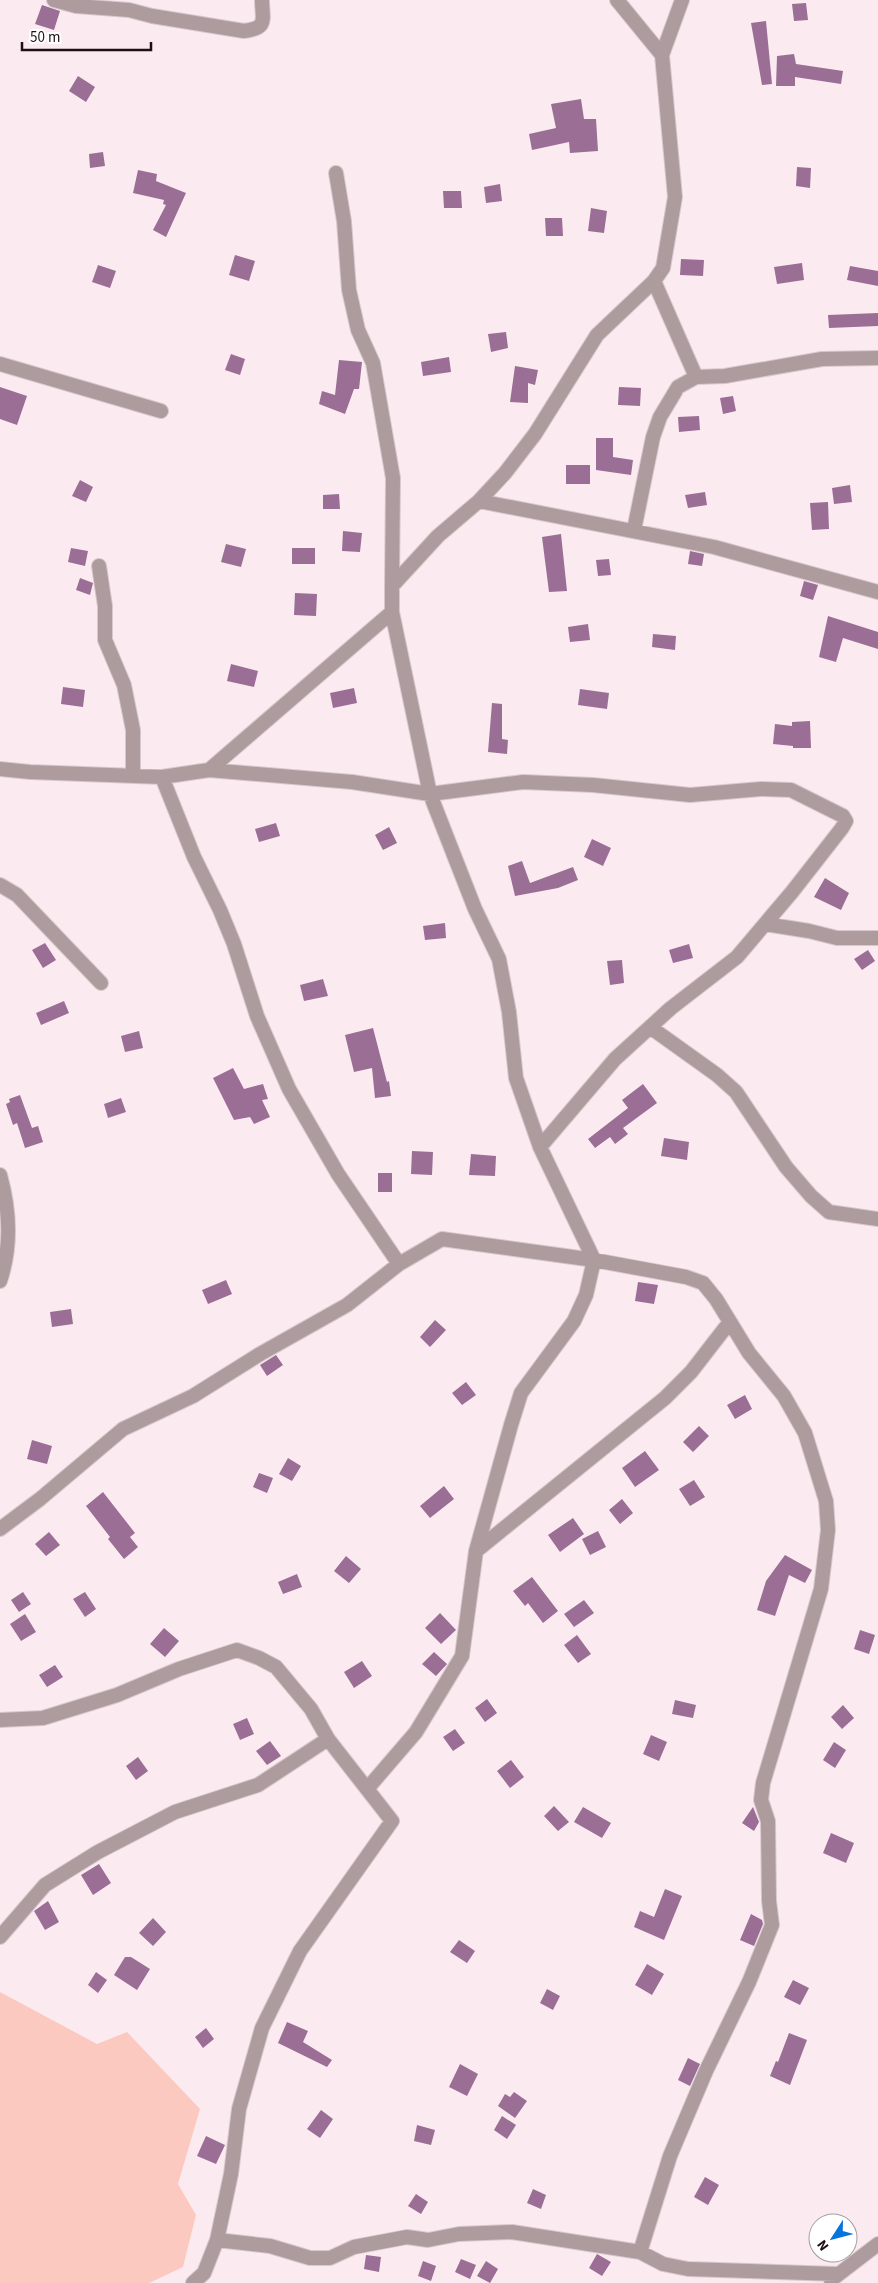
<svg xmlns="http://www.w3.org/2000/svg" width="878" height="2283" font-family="'Source Sans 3',sans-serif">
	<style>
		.green { fill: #fcc9c0 }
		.building { fill: #9b6e95 }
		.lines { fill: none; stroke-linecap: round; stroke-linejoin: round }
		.minor-casing { stroke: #d7c8ce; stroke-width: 16 }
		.minor { stroke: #ad9b9d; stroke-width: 14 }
	</style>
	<rect width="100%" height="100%" fill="#fbebf1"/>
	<path class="green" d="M0,1992l97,52 30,-12 73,77 -22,75 18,31 -13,52 -34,16h-149z"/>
	<path class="building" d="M806,3l2,17 -14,1 -2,-17z
		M42,5l18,6 -6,19 -19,-6z
		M766,21l6,63 -10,1 -11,-62z
		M794,54l2,10 47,7 -2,13 -46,-7v9h-19l1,-30z
		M78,76l17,11 -9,15 -17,-11z
		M581,99l3,20h12l2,32 -28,2 -1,-11 -37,8 -3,-16 27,-6 -5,-24z
		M103,152l2,14 -15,2 -1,-14z
		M797,167l14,1 -1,20 -14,-2z
		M138,170l19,4 -1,7 30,12 -20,44 -13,-7 13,-25 -3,-1 1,-4 -31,-7z
		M500,184l2,17 -16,2 -2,-16z
		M443,191h18l1,17h-18z
		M591,208l16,3 -3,22 -16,-2z
		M545,218h17l1,18h-17z
		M235,255l20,6 -6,20 -20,-6z
		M681,259l23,1 -1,16 -23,-1z
		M802,263l2,17 -27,4 -3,-17z
		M98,265l18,6 -6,17 -18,-6z
		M850,266l28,5v15l-31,-6z
		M878,313v13l-49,2 -1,-13z
		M506,332l2,16 -17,4 -3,-18z
		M231,354l14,5 -5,16 -15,-5z
		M449,357l2,15 -28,4 -2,-14z
		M339,360l23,2 -3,27h-5l-9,25 -26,-10 3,-13 13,4z
		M515,366l23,4 -3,15 -7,-2v20l-18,-1z
		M0,387l27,9 -10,29 -17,-6z
		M619,387l22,1 -1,18 -22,-1z
		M733,396l3,15 -13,3 -3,-16z
		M699,416l1,14 -21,2 -1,-15z
		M596,438h17v19l20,3 -2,15 -35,-5z
		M566,465h24v19h-24z
		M80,480l13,7 -7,15 -14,-6z
		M850,485l2,17 -18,2 -2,-16z
		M705,492l2,13 -19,3 -3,-13z
		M339,494l1,15h-17v-14z
		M828,502l1,27 -17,1 -2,-27z
		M343,531l19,2 -2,19 -18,-1z
		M561,534l6,57 -18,1 -7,-55z
		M226,544l20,5 -5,18 -20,-5z
		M71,548l17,3 -3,15 -17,-4z
		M292,548h23v16h-23z
		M690,551l14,3 -2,12 -14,-2z
		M609,559l2,16 -13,1 -2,-16z
		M80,578l13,5 -3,12 -14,-5z
		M804,581l14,4 -5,15 -13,-4z
		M295,593l22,1 -1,22 -22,-1z
		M828,616l50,16v17l-35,-11 -7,24 -17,-5z
		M588,624l2,16 -20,2 -2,-15z
		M653,634l23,2 -1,14 -23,-3z
		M231,664l27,7 -4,16 -27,-6z
		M63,687l22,3 -2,17 -22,-3z
		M354,688l3,15 -24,5 -3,-15z
		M580,689l29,4 -2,16 -29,-4z
		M492,703l10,1v35l6,1 -1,14 -19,-2z
		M810,721l1,27h-18v-2l-20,-2 2,-20 17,2v-4z
		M276,823l4,13 -21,6 -4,-13z
		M389,827l8,16 -14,7 -8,-15z
		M592,839l19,9 -8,18 -19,-9z
		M522,861l8,22 43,-16 5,13 -20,8 -43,8 -7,-30z
		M825,878l24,15 -8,17 -27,-13z
		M445,923l1,15 -21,2 -2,-14z
		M45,943l11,17 -13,8 -11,-18z
		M689,944l4,14 -20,5 -4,-13z
		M868,950l7,11 -13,9 -8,-11z
		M622,960l2,23 -14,2 -3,-24z
		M323,979l5,17 -24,5 -4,-16z
		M64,1001l5,12 -28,12 -5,-12z
		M373,1028l14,54 2,-1 2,15 -16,2 -3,-30 -18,4 -9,-37z
		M139,1031l4,17 -18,4 -4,-16z
		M233,1068l11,21 19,-5 5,15 -6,1 8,17 -16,7 -4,-7 -16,3 -21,-42z
		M643,1084l14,19 -34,25 5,6 -13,10 -5,-7 -15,11 -7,-9 40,-31 -6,-8z
		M20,1095l12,33 6,-2 5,16 -18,6 -8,-25 -4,2 -7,-21 4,-2 -1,-3z
		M121,1098l5,14 -18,6 -4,-14z
		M664,1138l25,4 -2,18 -26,-4z
		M412,1151l21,1 -1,23 -21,-1z
		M471,1154l25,2 -1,20 -26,-1z
		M378,1173h14v19h-14z
		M226,1280l6,14 -24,10 -6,-14z
		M638,1282l20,3 -4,19 -19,-3z
		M71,1309l2,15 -21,3 -2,-15z
		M435,1320l11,10 -16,17 -10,-10z
		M276,1355l7,10 -16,11 -7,-11z
		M466,1382l10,13 -14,10 -10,-12z
		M745,1395l7,14 -17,10 -8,-14z
		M699,1426l10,10 -16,16 -10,-10z
		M32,1440l20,6 -5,18 -20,-5z
		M645,1451l14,19 -24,17 -13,-19z
		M288,1458l13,8 -9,15 -13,-7z
		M259,1473l14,5 -6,15 -14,-6z
		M694,1480l11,17 -15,9 -11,-17z
		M444,1486l10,13 -24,19 -10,-12z
		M103,1492l32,41 -5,4 8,10 -14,12 -16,-20 2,-2 -24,-31z
		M622,1499l11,14 -13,11 -11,-14z
		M573,1518l11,16 -24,18 -12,-17z
		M598,1531l8,16 -16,8 -8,-16z
		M49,1532l11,13 -14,11 -11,-12z
		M785,1555l27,15 -7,13 -16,-8 -14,41 -18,-6 9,-29z
		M346,1556l15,13 -12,14 -15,-12z
		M297,1574l5,13 -19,7 -5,-12z
		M532,1577l26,34 -15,12 -15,-20 -3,3 -12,-15z
		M23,1592l8,12 -12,8 -8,-12z
		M85,1592l11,17 -11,8 -12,-18z
		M584,1600l10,13 -20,14 -10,-13z
		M440,1613l16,17 -15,14 -16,-16z
		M25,1614l11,18 -15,9 -11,-17z
		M164,1628l15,13 -14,16 -15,-13z
		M860,1630l15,5 -6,19 -15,-5z
		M577,1635l14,19 -13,9 -14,-18z
		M434,1652l13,12 -11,12 -14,-12z
		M362,1661l10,15 -18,12 -10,-16z
		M55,1665l8,12 -16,10 -8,-12z
		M487,1699l10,14 -12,9 -10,-14z
		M675,1700l21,5 -3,13 -21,-4z
		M843,1705l11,13 -12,11 -11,-12z
		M247,1718l7,16 -14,6 -7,-16z
		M455,1729l10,14 -12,8 -10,-14z
		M651,1735l16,7 -8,19 -16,-7z
		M270,1741l11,15 -14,9 -11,-14z
		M834,1742l12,8 -11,18 -12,-8z
		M138,1757l10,14 -12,9 -10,-14z
		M511,1760l13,17 -14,11 -13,-17z
		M554,1806l15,16 -11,9 -14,-15z
		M583,1807l28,16 -9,15 -28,-16z
		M753,1807l6,15 -5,9 -12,-8z
		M831,1833l23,10 -8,20 -23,-10z
		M99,1864l12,19 -18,12 -12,-20z
		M665,1889l17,7 -18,44 -30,-13 6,-16 14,6z
		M48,1901l11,21 -14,8 -11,-19z
		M751,1914l11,6 1,4 -9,22 -14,-6z
		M153,1918l13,14 -13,14 -14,-13z
		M459,1940l16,11 -8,12 -17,-11z
		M125,1957h6l19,12 -13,21 -23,-15z
		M647,1964l17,10 -12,21 -17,-10z
		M96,1972l11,8 -9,13 -10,-8z
		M793,1980l16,8 -9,17 -16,-8z
		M547,1989l13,7 -7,14 -13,-7z
		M287,2022l21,9 -5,11 29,18 -5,7 -49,-24z
		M206,2028l8,11 -11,9 -8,-11z
		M789,2033l18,7 -17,45 -20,-9 6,-15 2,1z
		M688,2058l12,6 -10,22 -12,-6z
		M460,2064l18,10 -11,22 -18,-9z
		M514,2092l13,9 -12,17 -17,-12 7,-12 5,3z
		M321,2110l12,9 -13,19 -13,-9z
		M502,2116l14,9 -9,14 -13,-9z
		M417,2125l18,5 -4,15 -17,-4z
		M206,2136l19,9 -9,19 -19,-8z
		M705,2177l14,8 -11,20 -14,-8z
		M533,2189l13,6 -5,14 -14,-6z
		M416,2194l12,8 -7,12 -13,-8z
		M597,2254l14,8 -9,14 -13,-8z
		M366,2255l15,2 -2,15 -15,-3z
		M461,2259l15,6 -6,14 -15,-7z
		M423,2261l13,5 -5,15 -13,-5z
		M486,2261l12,8 -8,14 -13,-7z"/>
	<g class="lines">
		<g class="minor-casing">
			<path id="minor" d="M54,0l22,6 53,4 23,6 92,15c25,-3 18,-12 18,-31
				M617,0l45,55
				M336,173l8,48 5,69 9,40 15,33 20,115 -1,108
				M654,281l42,96
				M0,364l161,47
				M479,501l235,46 164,45
				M634,530l19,-93 7,-20 18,-30 18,-10 29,-1 97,-17 56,-1
				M99,566l6,40v34l19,45 9,45v46
				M0,769l30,3 132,5 47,-7 143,12 78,12 93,-12 70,3 97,10 71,-6 30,1 52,26 3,5 -4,7 -50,64 -55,65 -66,51 -56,51 -75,88
				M209,770l183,-158
				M162,777l32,80 26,53 14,34 23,72 32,73 49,85 61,90
				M0,885l17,10 84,88
				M765,924l44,7 28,7h41
				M650,1027l67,48 19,17 50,75 25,29 18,16 49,7
				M0,1175c10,36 12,70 0,106
				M0,1529l40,-30 83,-70 70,-33 67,-42 87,-49 52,-41 43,-25 152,21 92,17 17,6 13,16 33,54 35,43 21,37 21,68 2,29 -7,59 -58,194 -2,17 7,21 1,80 3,24 -23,57 -43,89 -36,85 -30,96
				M476,1551l189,-153 26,-26 38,-49
				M0,1720l43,-2 74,-23 62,-26 58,-19 22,8 17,9 35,42 17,30 64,82 -92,130 -38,77 -23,81 -8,65 -14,66 -13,33 -11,10
				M367,1789l49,-57 46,-76 14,-105 35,-126 10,-32 53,-72 12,-26 8,-35 -54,-113 -24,-69 -7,-66 -10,-53 -24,-50 -45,-115 -38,-182v-26l46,-50 41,-35 26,-28 30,-39 62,-99 57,-54 9,-13 12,-71 -13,-142 20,-55
				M0,1937l45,-52 53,-33 77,-40 83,-27 70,-46
				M217,2240l53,6 40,12h20l24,-11 53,-10 21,3 31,-6 53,-2 128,20 23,12 25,5 149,5
				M831,2280l47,-36"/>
		</g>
		<use href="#minor" class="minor"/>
	</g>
	<g transform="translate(833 2238) rotate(234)"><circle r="24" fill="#ffffff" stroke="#a49fa1"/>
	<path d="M0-4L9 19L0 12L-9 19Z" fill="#0774dc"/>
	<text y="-8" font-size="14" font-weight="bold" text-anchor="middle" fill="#1c0f15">N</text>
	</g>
	<path d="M22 42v8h129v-8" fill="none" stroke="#1c0f15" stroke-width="2.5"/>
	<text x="30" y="42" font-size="15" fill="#1c0f15" stroke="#ffffff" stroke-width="4" paint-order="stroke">50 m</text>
</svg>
